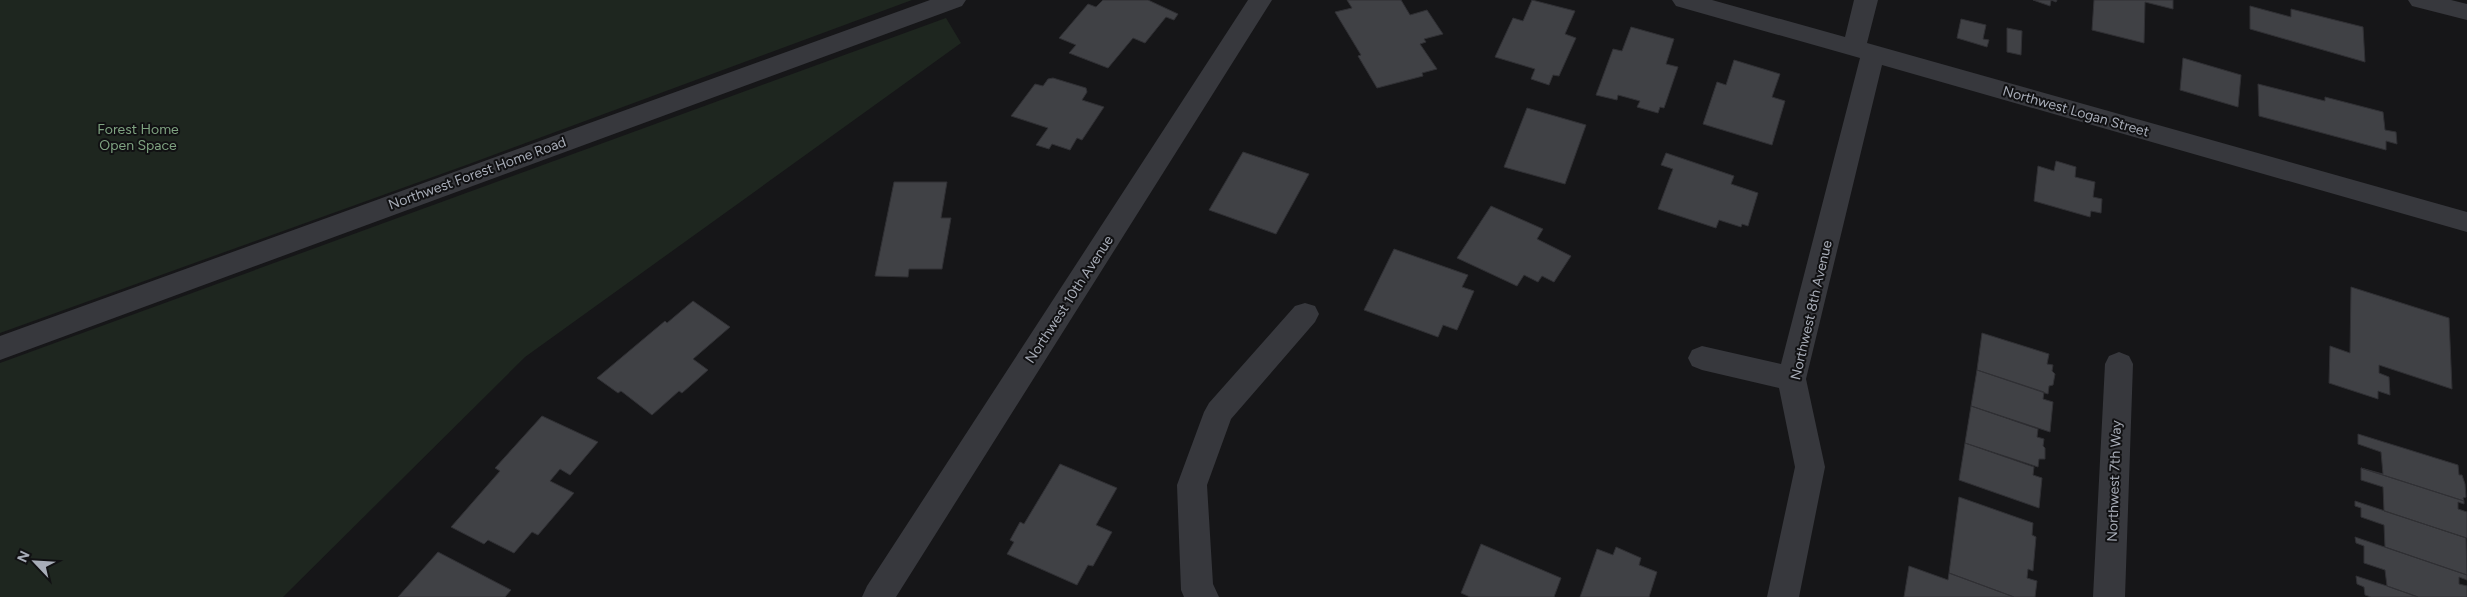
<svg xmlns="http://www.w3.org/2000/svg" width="2467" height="597" font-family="Figtree,sans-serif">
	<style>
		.green { fill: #1e261f }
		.building { fill: #404145; stroke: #303034 }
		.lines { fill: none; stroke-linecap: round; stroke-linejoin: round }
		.minor { fill: #37383d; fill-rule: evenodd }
		.labels { text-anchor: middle; stroke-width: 4; stroke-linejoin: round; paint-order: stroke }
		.street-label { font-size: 14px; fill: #a8adb8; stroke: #111113 }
		.park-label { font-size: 14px; fill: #7fa381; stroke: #111113 }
	</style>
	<rect width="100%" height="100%" fill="#161618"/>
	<path class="green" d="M0,0h912l-443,164 -469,169z
		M946,18l15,25 -436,314 -242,240h-283v-234z"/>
	<path class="building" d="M1103,0h45l30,14 -4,6 -8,-3 -21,26 -12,-5 -25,30 -39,-15 7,-8 -17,-7 29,-34 8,3z
		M1347,0h54l9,15 17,-5 16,24 -19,5 2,3 -6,2 17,25 -15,4 1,3 -46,12 -19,-32 3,-1 -26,-43 17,-4z
		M1532,0l43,11 -10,23 11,4 -17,38 -6,-1 -4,10 -18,-6 4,-10 -40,-12 18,-39 10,3z
		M2033,0h24l-1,2 -5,-2 -1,6z
		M2094,0h79v9l-28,-7 -1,41 -52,-13z
		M2250,6l41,11v-8l72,18 2,35 -115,-33z
		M1961,19l25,6 -3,14 6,1 -2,7 -30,-9z
		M1631,27l43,12 -8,25 12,3 -14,41 -4,-1 -2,6 -21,-6 3,-6 -22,-6 -1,5 -21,-5 17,-46 9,2z
		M2007,28l15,3 -1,24 -14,-3z
		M2183,58l58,17 -3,32 -58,-17z
		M1734,60l46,14 -8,23 13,4 -13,44 -69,-21 14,-42 9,3z
		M1053,78l33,10 1,4 -5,8 22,7 -22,33 -5,-2 -7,12 -18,-6 -3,5 -13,-4 12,-17 -37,-12 24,-32 8,2 5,-7z
		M2258,84l67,17v-4l58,15 2,18 11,2 1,12 -11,-3v9l-127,-34z
		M1527,108l59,17 -21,59 -61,-17z
		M1243,152l66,22 -33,60 -67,-24z
		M1666,153l68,23 -3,8 27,9 -10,33 -6,-2 -1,3 -22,-7 -3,8 -58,-19 15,-40 -12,-4z
		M2056,161l20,6 -1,10 20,5 -2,15 9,2 -1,14 -10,-2 -1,6 -56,-16 4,-35 16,5z
		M894,182h53l-6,36h10l-9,51h-33l-1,8 -33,-1z
		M1491,206l52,23 -6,10 34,17 -17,26 -12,-6 -4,6 -14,-7 -7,11 -60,-28z
		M1394,249l74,26 -6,12 12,4 -17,39 -14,-5 -5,12 -74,-27z
		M2351,287l98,31 3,71 -73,-24v8l10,4 1,18 -12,-4v8l-49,-16 1,-37 20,7z
		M693,301l37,26 -37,32 15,11 -26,23 -3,-2 -27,24 -31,-24 -3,2 -21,-15 68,-57 2,2z
		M1982,333l67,21 -2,10 6,1 -1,6 3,3 -2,11 -4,1 -1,8 -71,-24z
		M1977,370l67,22 -1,7 10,3 -3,30 -79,-26z
		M1971,406l67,23 -1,8 7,2 -1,7 2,2v11h-6l-1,8 -73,-24z
		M542,416l56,26 -28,33 -10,-6 -10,12 24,12 -36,42 -6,-3 -18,21 -26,-13 -4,4 -33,-17 49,-56 -5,-3z
		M2358,434l100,31 1,10h3l3,9 1,13 -3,1 1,3 -103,-33 22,6 -2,-22 -23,-8z
		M1965,443l69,24 -1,8 9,3 -3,30 -80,-28z
		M1060,464l57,24 -21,37 16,7 -19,34 -5,-1 -11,20 -70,-31 7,-12 -4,-2 10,-18 4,2z
		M2361,468l103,33v3l-6,-2v7l9,3v26l-83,-27 -1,-24 -22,-7z
		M1959,497l74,26 -1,12 4,2 -3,34 -5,-2 -1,9 10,3 -2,16h-21l-65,-24z
		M2355,501l111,37 1,37 -82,-28 -1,-22 -23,-8v-9l-6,-2z
		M2355,537l112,38v5l-8,-3v7l8,2v11h-49l-31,-11 -2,-16 -21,-7v-17l-8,-3z
		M1481,544l80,34 -7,19h-84l-9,-4z
		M1616,547l25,11 -2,7 18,7 -8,25h-69l17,-48 16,6z
		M438,552l73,38 -6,7h-107z
		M1909,566l39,14 1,-7 65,24h-110z
		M2356,576l31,10 31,11h-47l-6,-2 -1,-8 -7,-3z"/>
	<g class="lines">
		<path class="minor" d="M930,0h36l-4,6 -962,354v-24z
			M1248,0h24l-376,597h-34l5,-11z
			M1672,0h40l133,37 9,-37h24l-11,43 600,169v20l-585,-167 -76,314 19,88 -26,130h-32l28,-130 -16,-79 -77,-18 -10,-4 -4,-8 4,-8 10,-4 79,18 79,-306 -184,-52z
			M2408,0h43l16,4v16l-55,-14z
			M1305,303l10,3 4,8 -4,8 -84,97 -24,66 6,99 6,13h-35l-3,-7 -4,-105 27,-73 5,-9 86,-97z
			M2119,352l10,4 4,8 -8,233h-32l12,-233 4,-8z"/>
	</g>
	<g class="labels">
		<g class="street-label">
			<text transform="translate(2076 111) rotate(16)" y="5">Northwest Logan Street</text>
			<text transform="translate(477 173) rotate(-20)" y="5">Northwest Forest Home Road</text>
			<text transform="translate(1069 299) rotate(-57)" y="5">Northwest 10th Avenue</text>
			<text transform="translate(1811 310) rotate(-77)" y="5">Northwest 8th Avenue</text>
			<text transform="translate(2114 481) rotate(-88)" y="5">Northwest 7th Way</text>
		</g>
		<g class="park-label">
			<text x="138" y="134">Forest Home<tspan x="138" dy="16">Open Space</tspan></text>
		</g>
	</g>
	<g transform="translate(35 562) rotate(295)" stroke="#111113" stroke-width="4" paint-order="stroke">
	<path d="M0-4L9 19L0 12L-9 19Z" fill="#a8adb8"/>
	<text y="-8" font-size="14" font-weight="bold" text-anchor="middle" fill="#a8adb8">N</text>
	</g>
</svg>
